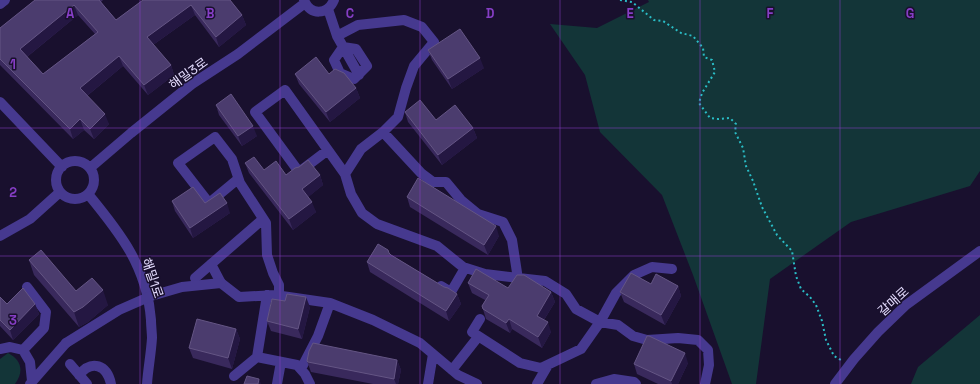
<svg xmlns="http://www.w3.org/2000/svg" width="980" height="384" font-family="'Space Grotesk','Noto Sans KR',sans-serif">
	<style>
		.green { fill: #133538 }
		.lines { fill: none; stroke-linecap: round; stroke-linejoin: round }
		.path { stroke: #2abdc6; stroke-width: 2; stroke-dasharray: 2 3; stroke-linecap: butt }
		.minor { stroke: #46398f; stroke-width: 10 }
		.minor-bridge { stroke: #46398f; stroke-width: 10 }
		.wall { fill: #39295c; fill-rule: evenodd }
		.shaded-wall { fill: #241742 }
		.building { fill: #4b3c6e; stroke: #645584; fill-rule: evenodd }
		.grid { fill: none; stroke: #863ec5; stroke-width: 1; stroke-opacity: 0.55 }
		.labels { text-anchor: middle; stroke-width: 3; stroke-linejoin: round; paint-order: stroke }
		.street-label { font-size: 13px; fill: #e5ddff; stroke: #19102e }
		.grid-label { font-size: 13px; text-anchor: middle; font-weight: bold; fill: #863ec5; stroke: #19102e; stroke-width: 3; stroke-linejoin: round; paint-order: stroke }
	</style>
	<rect width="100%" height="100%" fill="#19102e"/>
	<path class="green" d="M648,0h332v171l-10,15 -119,36 -81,57 -14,105h-24l-39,-109 -31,-80 -62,-63 -15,-57 -35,-51 47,4 52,-26z
		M980,315v69h-69l7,-17z
		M8,353c14,7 16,19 7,31h-15v-25z"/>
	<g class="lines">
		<path class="path" d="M620,0l12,2 22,18 9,1 18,12 12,3 10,12 1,9 8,3 3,12 -13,21 -3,10 11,15 8,1 12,-1 6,6 -1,8 8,16 3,18 7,15 9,26 15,28 15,16 4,25 5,13 9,8 6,8 6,16 4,19 8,16 7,4"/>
		<path class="minor" d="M304,0c6,16 24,15 30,0
			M0,4l5,-4
			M328,9l9,27 22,39
			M337,36l21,-11 46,-5 18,7 12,15 -20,24 -8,22 -8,29 -15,15 -22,17 -16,25
			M343,47l13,2 11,17 -13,13 -14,-6 -6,-13z
			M0,102l62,65
			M383,132l38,41 12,9h13l15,18 17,14 25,8 9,18 6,39
			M328,150l-29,22 -44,-60 30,-22 60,84 6,20 11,19 15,11 60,22 26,21 22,7 60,7 21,13 10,15 24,13 18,3 15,11 14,4 31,-2 20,2 10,10 1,15 -4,19
			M56 180a19 19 0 1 1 38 0a19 19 0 1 1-38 0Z
			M90,168l41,-35 61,-49 46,-30 67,-51
			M238,179l-29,24 -31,-40 37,-26 17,22 8,24 26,40 1,32 6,18 6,12v10
			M88,194c33,40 59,73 63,126 0,6 1,13 1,18 -1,16 -4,31 -5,46
			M0,236l30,-17 30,-27
			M211,264l10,19 18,14 36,-2 55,8 43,17 47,23 38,32 19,9
			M195,278l68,-59
			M441,286l10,6 14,-24
			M480,319l-8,13 48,31 21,5 40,-19 19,-27 16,-29 18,-18 18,-8 20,2
			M0,349l10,-2 13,3 7,12 2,19
			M23,350l21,-22 2,-16 -19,-25
			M257,357l40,8 8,9 5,10
			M70,364l17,20
			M301,369l17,-33 12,-33
			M452,370l26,-33
			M79,375c13,-16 28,-10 32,9
			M234,376l23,-19 10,-62
			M30,384l36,-41
			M277,384l4,-22
			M428,384l5,-30
			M537,384l11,-19
			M596,384l18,-5 20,3 2,2
			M835,384l19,-25 24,-27 28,-27 74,-54"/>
		<path class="minor-bridge" d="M66,343l53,-33 32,-14 31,-9 39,-4"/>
	</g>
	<path class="wall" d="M35,0h68l-2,2 15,18 27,-20h87l12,15 4,10 -27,22 -24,-32 -42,30 18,20 3,10 -26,20 -25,-29 -36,30 22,28 -15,15 -10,-9 -11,9 -73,-74v-37zM78,15l17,19 -52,40 -16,-17z
		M428,50l56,18 -32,21 -20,-29z
		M295,74h34l27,14 4,10 -30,24 -31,-38z
		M216,105l41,31 -15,10 -23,-31z
		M405,112l31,8 37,8 4,10 -35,27 -34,-43z
		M245,163l19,7 22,5h34l3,10 -15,12 8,15 -23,18 -44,-57z
		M407,197l92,39 -11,19 -78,-48z
		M172,201l33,2 25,10 -37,25 -18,-27z
		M389,254l2,1 53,32 13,7 4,10 -12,17 -79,-49 -3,-10z
		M29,260l47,31 32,14 -20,17 -9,5 -45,-52z
		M468,283l40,5 43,4 4,10 -11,18 7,12 -9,16 -30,-19 -2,4 -24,-14 -4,-13 3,-6 -13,-7z
		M651,284l27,2 3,10 -16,29 -41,-23 -4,-10z
		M0,297l7,7h28l4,10 -26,26 -13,-14z
		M285,301l25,6 -8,32 -31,-8 -4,-10z
		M236,329l4,10 -8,30 -39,-11 -4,-10z
		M397,360l4,10 -3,14h-25l-62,-12 -4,-11z
		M688,363l-10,21h-20l-21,-10 -3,-10z"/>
	<path class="shaded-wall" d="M74,5l4,10 -55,45 -3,-11z
		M191,5l4,10 -45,32 -3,-10z
		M242,15l4,10 -27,22 -3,-10z
		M119,56l4,10 -40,33 -3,-11z
		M480,58l4,10 -32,21 -4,-10z
		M171,65l3,10 -26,20 -4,-10z
		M356,88l4,10 -30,24 -4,-10z
		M105,114l4,10 -15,15 -4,-10z
		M80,119l4,11 -11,9 -3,-10z
		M253,126l4,10 -15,10 -4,-10z
		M473,128l4,10 -35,27 -4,-10z
		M320,175l3,10 -17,14 -4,-10z
		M312,202l4,10 -23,18 -4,-11z
		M227,203l3,10 -37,25 -3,-10z
		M496,226l3,10 -11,19 -4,-10z
		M678,286l3,10 -16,29 -4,-10z
		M103,290l5,15 -20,17 -9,5 -5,-15z
		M551,292l4,10 -15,24 -3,-10z
		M457,294l4,10 -12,17 -3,-10z
		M306,297l4,10 -8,32 -4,-10z
		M35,304l4,10 -26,26 -3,-10z
		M509,319l3,10 -2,4 -4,-10z
		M548,322l3,10 -9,16 -4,-11z
		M236,329l4,10 -8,30 -4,-11z
		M685,353l3,10 -10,21h-6l-1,-3z
		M397,360l4,10 -3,14h-2l-2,-5z
		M259,379l2,5h-3z"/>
	<path class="building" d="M35,0h64l17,20 27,-20h87l12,15 -26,22 -25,-32 -44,32 24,28 -27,20 -25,-29 -39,32 25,26 -15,15 -10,-10 -10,10 -70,-70v-31zM74,5l24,27 -55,42 -23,-25z
		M460,29l20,29 -32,21 -20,-29z
		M316,57l13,17 6,-5 9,4 12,15 -30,24 -31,-38z
		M231,94l22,32 -15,10 -22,-31z
		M420,100l16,20 19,-15 18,23 -35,27 -33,-43z
		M254,157l10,13 12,-9 10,14 9,-7 4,-1 9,-7 12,15 -18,14 10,13 -23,17 -44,-56z
		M418,178l78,48 -12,19 -77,-48z
		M193,187l12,16 15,-10 7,10 -37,25 -18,-27z
		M378,244l10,6 1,3 2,2 53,32 4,1 9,6 -11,17 -79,-49z
		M41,250l35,41 16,-13 11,12 -20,17 -9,5 -45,-52z
		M476,269l32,19 9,-13h7l27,17 -14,24 11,6 -10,15 -29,-18 -3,4 -23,-14 -1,-3 7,-11 -21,-12z
		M631,273l20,11 5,-10 22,12 -17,29 -41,-23z
		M23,288l12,16 -25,26 -10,-10v-23l7,7z
		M287,294l19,3 -8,32 -31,-8 5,-22 13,2z
		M197,319l39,10 -8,29 -39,-10z
		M647,336h2l36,17 -14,28 -37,-17z
		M313,343l84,17 -3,19 -86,-17 -1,-1 2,-10z
		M247,376l12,3 -1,5h-14z"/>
	<path class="grid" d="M140,0v384M280,0v384M420,0v384M560,0v384M700,0v384M840,0v384M0,128h980M0,256h980"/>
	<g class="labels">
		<g class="street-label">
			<text transform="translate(188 73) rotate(-36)" y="5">해밀3로</text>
			<text transform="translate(153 278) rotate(71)" y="5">해밀1로</text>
			<text transform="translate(893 301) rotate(-42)" y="5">갈매로</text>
		</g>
	</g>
	<g class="grid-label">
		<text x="70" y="18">A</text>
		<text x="210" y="18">B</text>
		<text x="350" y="18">C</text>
		<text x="490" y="18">D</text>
		<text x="630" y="18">E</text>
		<text x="770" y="18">F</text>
		<text x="910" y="18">G</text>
		<text x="13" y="69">1</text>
		<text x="13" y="197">2</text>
		<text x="13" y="325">3</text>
	</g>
</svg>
